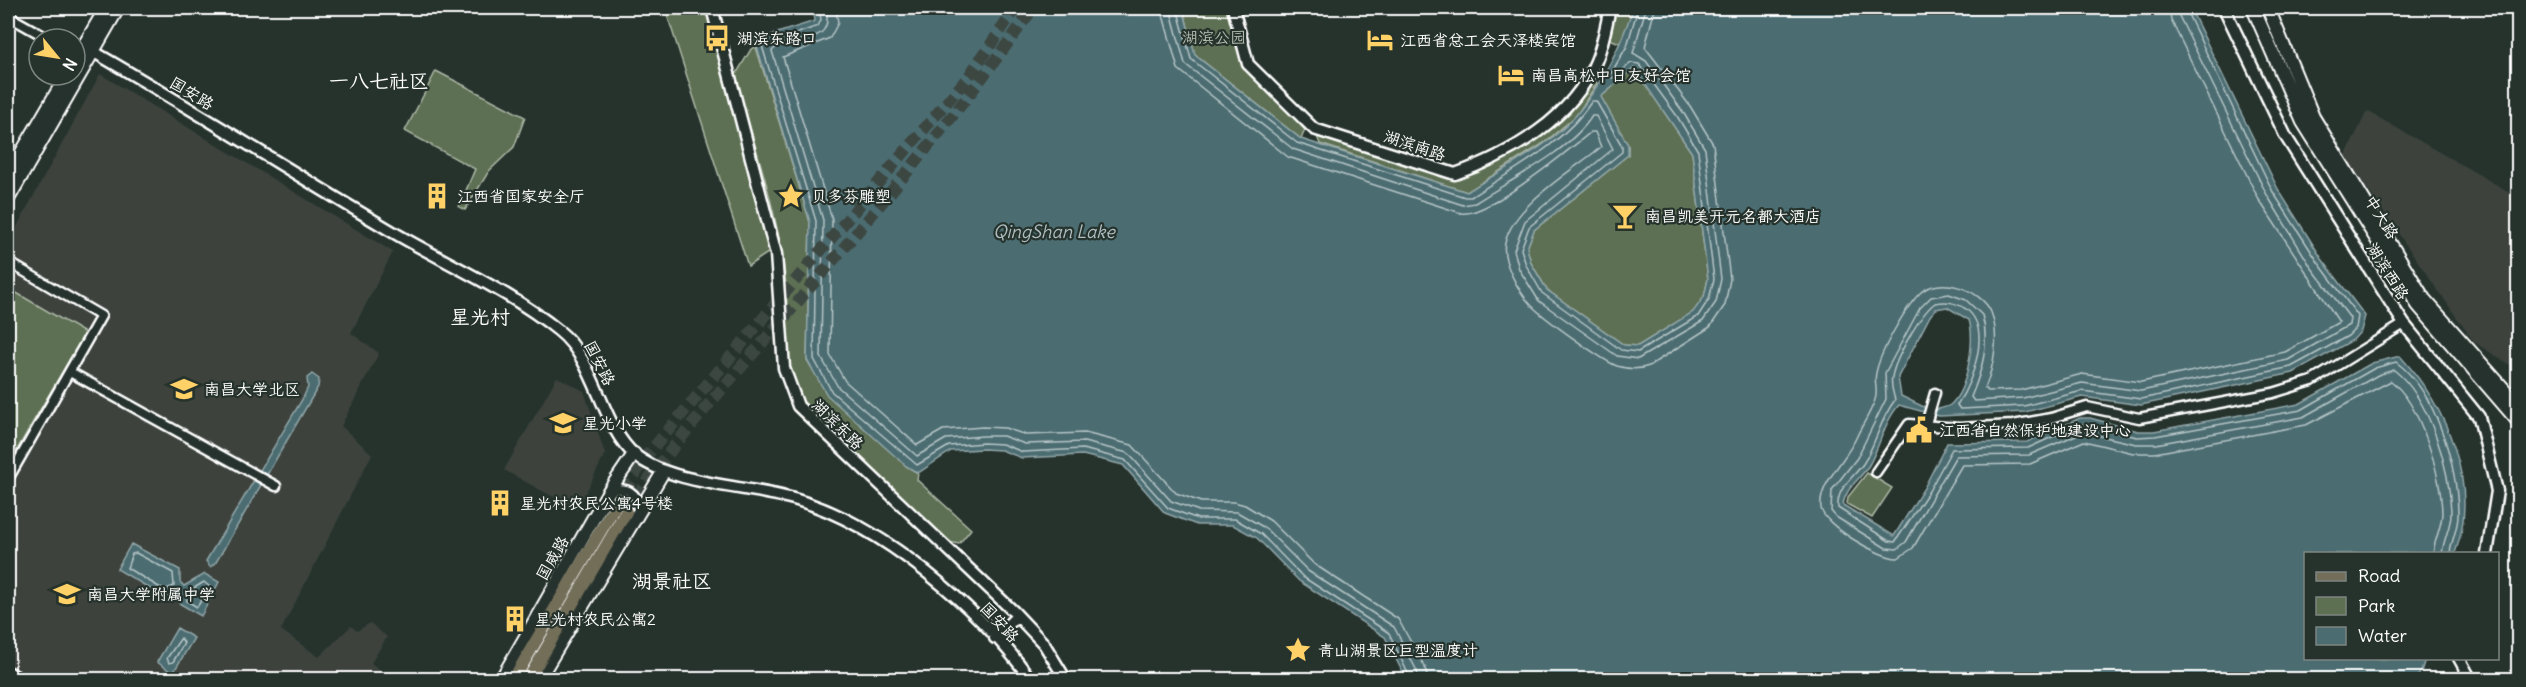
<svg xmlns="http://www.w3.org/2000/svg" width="2526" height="687" font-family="Delius,'LXGW WenKai TC',sans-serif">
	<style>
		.built { fill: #3c433d }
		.green { fill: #5d7052; stroke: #aeb8a8; stroke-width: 1.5 }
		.water { fill: #4b6d72; stroke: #93a7aa; stroke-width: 1.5; fill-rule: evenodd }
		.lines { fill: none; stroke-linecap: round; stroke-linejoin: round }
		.shore { stroke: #b7c5c7; stroke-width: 1.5 }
		.primary-tunnel { stroke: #3c4742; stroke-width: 12; stroke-dasharray: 12 6; stroke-linecap: butt }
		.minor-casing { stroke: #fff; stroke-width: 13 }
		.tertiary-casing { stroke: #fff; stroke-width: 15 }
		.secondary-casing { stroke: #fff; stroke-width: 16 }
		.primary-casing { stroke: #fff; stroke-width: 16 }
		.minor { stroke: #26332d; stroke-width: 8 }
		.tertiary { stroke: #26332d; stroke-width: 10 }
		.secondary { stroke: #26332d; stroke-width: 12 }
		.primary { stroke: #726e59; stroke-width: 12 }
		.labels { text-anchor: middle; stroke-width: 4.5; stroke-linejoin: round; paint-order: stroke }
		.park-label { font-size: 16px; fill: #b6bfb1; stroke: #26332d }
		.poi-label { font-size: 16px; fill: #fff; stroke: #26332d; text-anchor: start }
		.street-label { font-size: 16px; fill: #fff; stroke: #26332d }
		.water-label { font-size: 18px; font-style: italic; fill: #aebdc0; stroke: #26332d }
		.quarter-label { font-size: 20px; fill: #fff; stroke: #26332d }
	</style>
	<rect width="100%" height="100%" fill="#26332d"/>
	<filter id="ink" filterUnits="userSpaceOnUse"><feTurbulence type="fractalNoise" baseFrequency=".0167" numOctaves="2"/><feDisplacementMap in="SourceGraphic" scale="12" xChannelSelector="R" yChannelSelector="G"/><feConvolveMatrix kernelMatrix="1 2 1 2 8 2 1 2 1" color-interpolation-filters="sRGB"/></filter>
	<g filter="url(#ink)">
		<path class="built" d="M100,74l293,178 -42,81 28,20 -38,73 31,28 -91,176 38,27 32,-31 6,5 13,-8 17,14 -16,26 16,13 -2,4h-377v-437z
			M2367,111l151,86v173l-44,-28 -129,-185z
			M557,377l27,14 21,63 -28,56 -73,-40z"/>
		<path class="green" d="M665,8h41l64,239 -2,6 -20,13z
			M1183,8h46l17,59 59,63 -4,9 -106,-84z
			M1615,8h18l-11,36 -17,-7z
			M756,47l54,175 -3,138 99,106 12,7 -1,7 54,49 -12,15 -16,-3 -130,-125c-38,-46 -21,-86 -28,-140 -8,-68 -32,-135 -50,-200l16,-27z
			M1634,67l58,86 16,126 -4,18 -10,15 -56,34 -14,-1 -77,-55 -16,-27 -4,-15 7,-18 94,-75v-10l-27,-48z
			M436,71l89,46 -11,30 -25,24 -24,39 -6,-3 16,-38 -70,-38z
			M1587,77l10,6 -20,32 -33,28 -77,49 -147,-48 -6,-15 142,45 19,-7 91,-58z
			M8,288l77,45 -77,132z
			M1867,473l25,15 -20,30 -25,-14 1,-7z"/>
		<path class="water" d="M813,8h370l12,47 106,84 166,53c34,-22 85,-47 110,-78 25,-31 44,-69 56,-106h557l88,181 44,70 43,57 -4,15 -8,9 -60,33 -152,32 -59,-8 -57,15 -86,4 -40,-11c-15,17 -19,41 -30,60 -9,15 -24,23 -26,40l51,31 30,-48 23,-45 80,-1 53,-24h10l48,13h16l145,-27 73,-41 28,-7c46,50 81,130 55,197l-149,1v104l119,1 -4,13 -7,8 -1008,-1 -21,-42 -86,-56 -42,-43 -24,-13h-36l-32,-12 -42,-48 -40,-10 -61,3 -21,-8 -18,-1 -32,2 -33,22 -12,-7 -79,-71 -20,-35 3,-138 -55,-182 60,-19zM1634,68l58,85 16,126 -4,18 -11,15 -55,34 -14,-1 -77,-55 -16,-27 -4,-15 7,-18 94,-75v-10l-27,-48zM1947,307l22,13c6,20 -1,70 -19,85 -4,3 -13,4 -18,6l-31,-15 -3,-19 32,-61 6,-7z
			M312,374l7,5 -1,8 -103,177 -5,3 -4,-6 97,-163 5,-11 -1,-9z
			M131,544l49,26v12l4,4 21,-12 14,8 -18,34 -22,-13 1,-7 -8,-3 -6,5 -49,-29z
			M177,628l17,10 -21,35 -16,-11z"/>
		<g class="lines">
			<path class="shore" d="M819,8l2,12 -3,6 -56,20 54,175 -2,138 18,33 85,73 32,-19 34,-3 19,1 21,8 60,-3 42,11 43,48 30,11h37l26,15 42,43 86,56 22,47
				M826,8c9,42 -36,24 -54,43l51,169 -2,137 17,30 79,69 29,-17 37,-3h20l22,8 59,-2 44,11 43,48 28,10 38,1 28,16 43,43 86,56 23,44 2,9
				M836,8l2,15 -8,15 -47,19 49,162 -2,136 15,26 72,64 26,-15 40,-3 22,1 21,7 59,-2 47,12 44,48 25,9h33l11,3 26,16 43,43 84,55 27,48 3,13
				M1161,8l17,61 110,88 173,56c25,5 108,-63 130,-81h4l6,15c-29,24 -88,58 -96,96 -4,18 14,49 26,62 11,12 72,56 86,61 10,3 22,4 32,0l61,-39 15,-22 5,-26 -17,-135 -23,-38 -45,-59 10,-39
				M1170,8l15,56 108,85 170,56 12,-2c35,-23 94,-51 117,-87h4l17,33 -88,72 -11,29 5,19 20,32 78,55 21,3 65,-38 13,-19 5,-23 -16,-130 -22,-37 -37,-51 -13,-8 13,-45
				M1177,8l14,51 106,84 168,54h6c43,-28 93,-53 121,-96h4l26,45v6l-93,75 -8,22 5,16 16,28 79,57 17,2 60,-36 11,-17 5,-20 -16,-128 -21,-35 -38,-52 -8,-1 -18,15 -4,-1 18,-31 11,-38
				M2169,8l2,12 88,180 80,122 -54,30 -144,30 -59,-8 -61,16 -33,1 -3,-3c9,-22 15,-53 6,-76 -10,-23 -52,-37 -71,-19 -15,15 -40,59 -44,80 -2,8 1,15 0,22 0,9 -15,32 -19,41 -10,24 -39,47 -36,72 2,17 60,51 77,50l15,-10 49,-83 68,-1 54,-23 49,12h22l151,-28 85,-44c30,23 50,94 51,132 0,14 -8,27 -9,41
				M2178,8l1,8 88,179 44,72 39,51 -1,7 -61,35 -147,31 -59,-8 -59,15 -49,3 -3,-4c11,-26 19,-54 11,-82l-16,-15 -17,-6 -18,3 -11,11 -35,65 1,26 -29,59 -25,32 -1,21 5,6 50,31 11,1 9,-7 50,-86 73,-1 54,-23 53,12h20l147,-27 75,-42 16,-5c36,28 56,99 57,143 0,14 -8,27 -9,41
				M2185,8l88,184 45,70 40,54 -2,12 -8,8 -57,31 -150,32 -59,-8 -58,15 -64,3 -3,-4c15,-23 36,-76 9,-96 -11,-7 -19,-8 -31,-6 -15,11 -40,56 -43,74 -2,8 1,15 3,23 -15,19 -19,44 -32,64 -10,14 -27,24 -25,44l51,33 6,1 34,-51 23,-42 76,-1 53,-24 56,13 18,-1 146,-26 74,-42 21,-6c40,29 61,104 62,151 1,14 -7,27 -8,41
				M136,553l37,20 1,13 -10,4 -37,-22 5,-14z
				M204,582l6,5 -13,20 -10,-6 -1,-8z
				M181,638l3,5 -11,19 -4,1 -2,-5z"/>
			<path class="primary-tunnel" d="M615,506l33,-52 321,-378 47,-68
				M626,512c50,-75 111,-139 169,-207 83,-97 165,-193 238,-297"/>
			<g class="minor-casing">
				<path id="minor" d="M8,16l41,23
					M8,262l93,54 -93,163
					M70,372l206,114
					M1926,424l9,-31
					M1876,472l33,-48 50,4 54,-3 38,-7 36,-11 52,11 134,-25 39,-12 92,-57
					M609,491c18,-5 28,1 31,19"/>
			</g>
			<g class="tertiary-casing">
				<path id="tertiary" d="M712,8l64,246 8,114 14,38 215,205 31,33 22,36
					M1233,8l15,56 66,65 141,45c56,-20 118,-56 141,-113 7,-16 10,-36 14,-53
					M2224,8l62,129 118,187 75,93 18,74 -10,63
					M87,48c105,60 207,126 311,187 54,31 113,57 161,96 37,29 43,97 76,124 37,30 115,31 162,45 84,24 184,109 234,180
					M995,638l22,-22
					M2459,658l12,22
					M8,672l13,8"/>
			</g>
			<g class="secondary-casing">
				<path id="secondary" d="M2253,8l50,114 115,183 100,116
					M2268,8l45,109 111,182 94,106
					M75,61l31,-53
					M8,176l59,-101
					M8,199l110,-191
					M501,680l108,-189 25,-37
					M538,680l125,-208"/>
			</g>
			<g class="primary-casing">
				<path id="primary" d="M513,680l102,-174
					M528,680l98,-168"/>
			</g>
			<use href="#minor" class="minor"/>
			<use href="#tertiary" class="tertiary"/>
			<use href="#secondary" class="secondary"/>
			<use href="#primary" class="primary"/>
		</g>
	</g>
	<defs>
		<g id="bus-bare" transform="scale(2.07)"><path d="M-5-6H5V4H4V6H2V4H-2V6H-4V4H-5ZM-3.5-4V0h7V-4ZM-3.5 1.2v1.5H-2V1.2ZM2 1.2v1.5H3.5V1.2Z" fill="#ffd166" stroke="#26332d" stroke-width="2.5" paint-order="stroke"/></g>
		<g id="hotel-bare" transform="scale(2.07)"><path d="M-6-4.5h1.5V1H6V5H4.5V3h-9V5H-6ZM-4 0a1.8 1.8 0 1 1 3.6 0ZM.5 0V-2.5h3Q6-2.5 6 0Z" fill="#ffd166" stroke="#26332d" stroke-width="2.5" paint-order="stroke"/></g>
		<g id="building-bare" transform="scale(2.07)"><path d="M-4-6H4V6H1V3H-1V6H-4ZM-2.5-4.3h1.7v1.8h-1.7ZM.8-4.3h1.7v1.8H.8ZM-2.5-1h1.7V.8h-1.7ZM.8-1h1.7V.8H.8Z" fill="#ffd166" stroke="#26332d" stroke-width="2.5" paint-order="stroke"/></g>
		<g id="sight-bare" transform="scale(2.07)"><path d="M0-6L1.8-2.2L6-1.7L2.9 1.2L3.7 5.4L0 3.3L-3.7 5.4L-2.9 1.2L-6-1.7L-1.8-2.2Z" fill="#ffd166" stroke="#26332d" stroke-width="2.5" paint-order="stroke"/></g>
		<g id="bar-bare" transform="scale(2.07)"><path d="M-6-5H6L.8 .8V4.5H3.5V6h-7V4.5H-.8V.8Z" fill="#ffd166" stroke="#26332d" stroke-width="2.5" paint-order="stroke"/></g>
		<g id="university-bare" transform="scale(2.07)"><path d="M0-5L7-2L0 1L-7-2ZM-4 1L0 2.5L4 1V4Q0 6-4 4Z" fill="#ffd166" stroke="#26332d" stroke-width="2.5" paint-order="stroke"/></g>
		<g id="school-bare" transform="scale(2.07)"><path d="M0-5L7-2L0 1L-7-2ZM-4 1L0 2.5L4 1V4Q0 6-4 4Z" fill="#ffd166" stroke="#26332d" stroke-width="2.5" paint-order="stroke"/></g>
		<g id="civic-bare" transform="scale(2.07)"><path d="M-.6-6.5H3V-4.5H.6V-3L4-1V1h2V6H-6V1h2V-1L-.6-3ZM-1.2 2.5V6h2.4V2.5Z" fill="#ffd166" stroke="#26332d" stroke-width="2.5" paint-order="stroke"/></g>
	</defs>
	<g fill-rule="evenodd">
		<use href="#bus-bare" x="717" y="38"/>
		<use href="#hotel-bare" x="1380" y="40"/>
		<use href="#hotel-bare" x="1511" y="75"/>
		<use href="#building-bare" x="437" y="196"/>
		<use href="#sight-bare" x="791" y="196"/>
		<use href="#bar-bare" x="1625" y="216"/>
		<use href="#university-bare" x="184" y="389"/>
		<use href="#school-bare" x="563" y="423"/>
		<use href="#civic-bare" x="1919" y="430"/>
		<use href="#building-bare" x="500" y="503"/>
		<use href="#school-bare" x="67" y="594"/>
		<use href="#building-bare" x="515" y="619"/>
		<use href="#sight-bare" x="1298" y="650"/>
	</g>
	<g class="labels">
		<g class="park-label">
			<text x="1214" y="43">湖滨公园</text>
		</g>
		<g class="poi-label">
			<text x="737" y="44">湖滨东路口</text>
			<text x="1400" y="46">江西省总工会天泽楼宾馆</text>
			<text x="1531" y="81">南昌高松中日友好会馆</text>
			<text x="457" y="202">江西省国家安全厅</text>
			<text x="811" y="202">贝多芬雕塑</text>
			<text x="1645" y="222">南昌凯美开元名都大酒店</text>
			<text x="204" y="395">南昌大学北区</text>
			<text x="583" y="429">星光小学</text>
			<text x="1939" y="436">江西省自然保护地建设中心</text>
			<text x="520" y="509">星光村农民公寓4号楼</text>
			<text x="87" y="600">南昌大学附属中学</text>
			<text x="535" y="625">星光村农民公寓2</text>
			<text x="1318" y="656">青山湖景区巨型温度计</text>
		</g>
		<g class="street-label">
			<text transform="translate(192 93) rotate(31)" y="6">国安路</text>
			<text transform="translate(1415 145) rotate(18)" y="6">湖滨南路</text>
			<text transform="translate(2382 217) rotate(58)" y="6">中大路</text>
			<text transform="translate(2388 271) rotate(58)" y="6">湖滨西路</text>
			<text transform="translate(600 363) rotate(63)" y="6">国安路</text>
			<text transform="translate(838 424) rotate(44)" y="6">湖滨东路</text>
			<text transform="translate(552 558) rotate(-60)" y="6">国威路</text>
			<text transform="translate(1000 622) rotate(47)" y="6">国安路</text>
		</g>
		<g class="water-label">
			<text x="1054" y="238">QingShan Lake</text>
		</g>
		<g class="quarter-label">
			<text x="379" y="88">一八七社区</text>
			<text x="480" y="324">星光村</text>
			<text x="672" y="588">湖景社区</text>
		</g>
	</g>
	<rect width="2526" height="687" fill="none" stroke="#26332d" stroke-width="30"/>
	<rect x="15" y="15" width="2496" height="657" fill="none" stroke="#fff" stroke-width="2" filter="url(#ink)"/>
	<rect x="2304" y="552" width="195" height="108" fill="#26332d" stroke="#7d8581" stroke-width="1.5"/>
	<rect x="2316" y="572" width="30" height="9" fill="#726e59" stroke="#7d8581" stroke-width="1.5"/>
	<text x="2358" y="582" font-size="18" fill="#ffffff">Road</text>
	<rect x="2316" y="597" width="30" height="18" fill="#5d7052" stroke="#7d8581" stroke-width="1.5"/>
	<text x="2358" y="612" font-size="18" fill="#ffffff">Park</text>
	<rect x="2316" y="627" width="30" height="18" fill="#4b6d72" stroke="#7d8581" stroke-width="1.5"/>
	<text x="2358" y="642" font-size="18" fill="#ffffff">Water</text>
	<g transform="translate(57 57) rotate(120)"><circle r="28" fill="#26332d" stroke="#7d8581" stroke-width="1.5"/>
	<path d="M0-4.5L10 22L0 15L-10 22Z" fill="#ffd166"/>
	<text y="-9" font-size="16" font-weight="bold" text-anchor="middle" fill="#ffffff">N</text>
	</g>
</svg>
